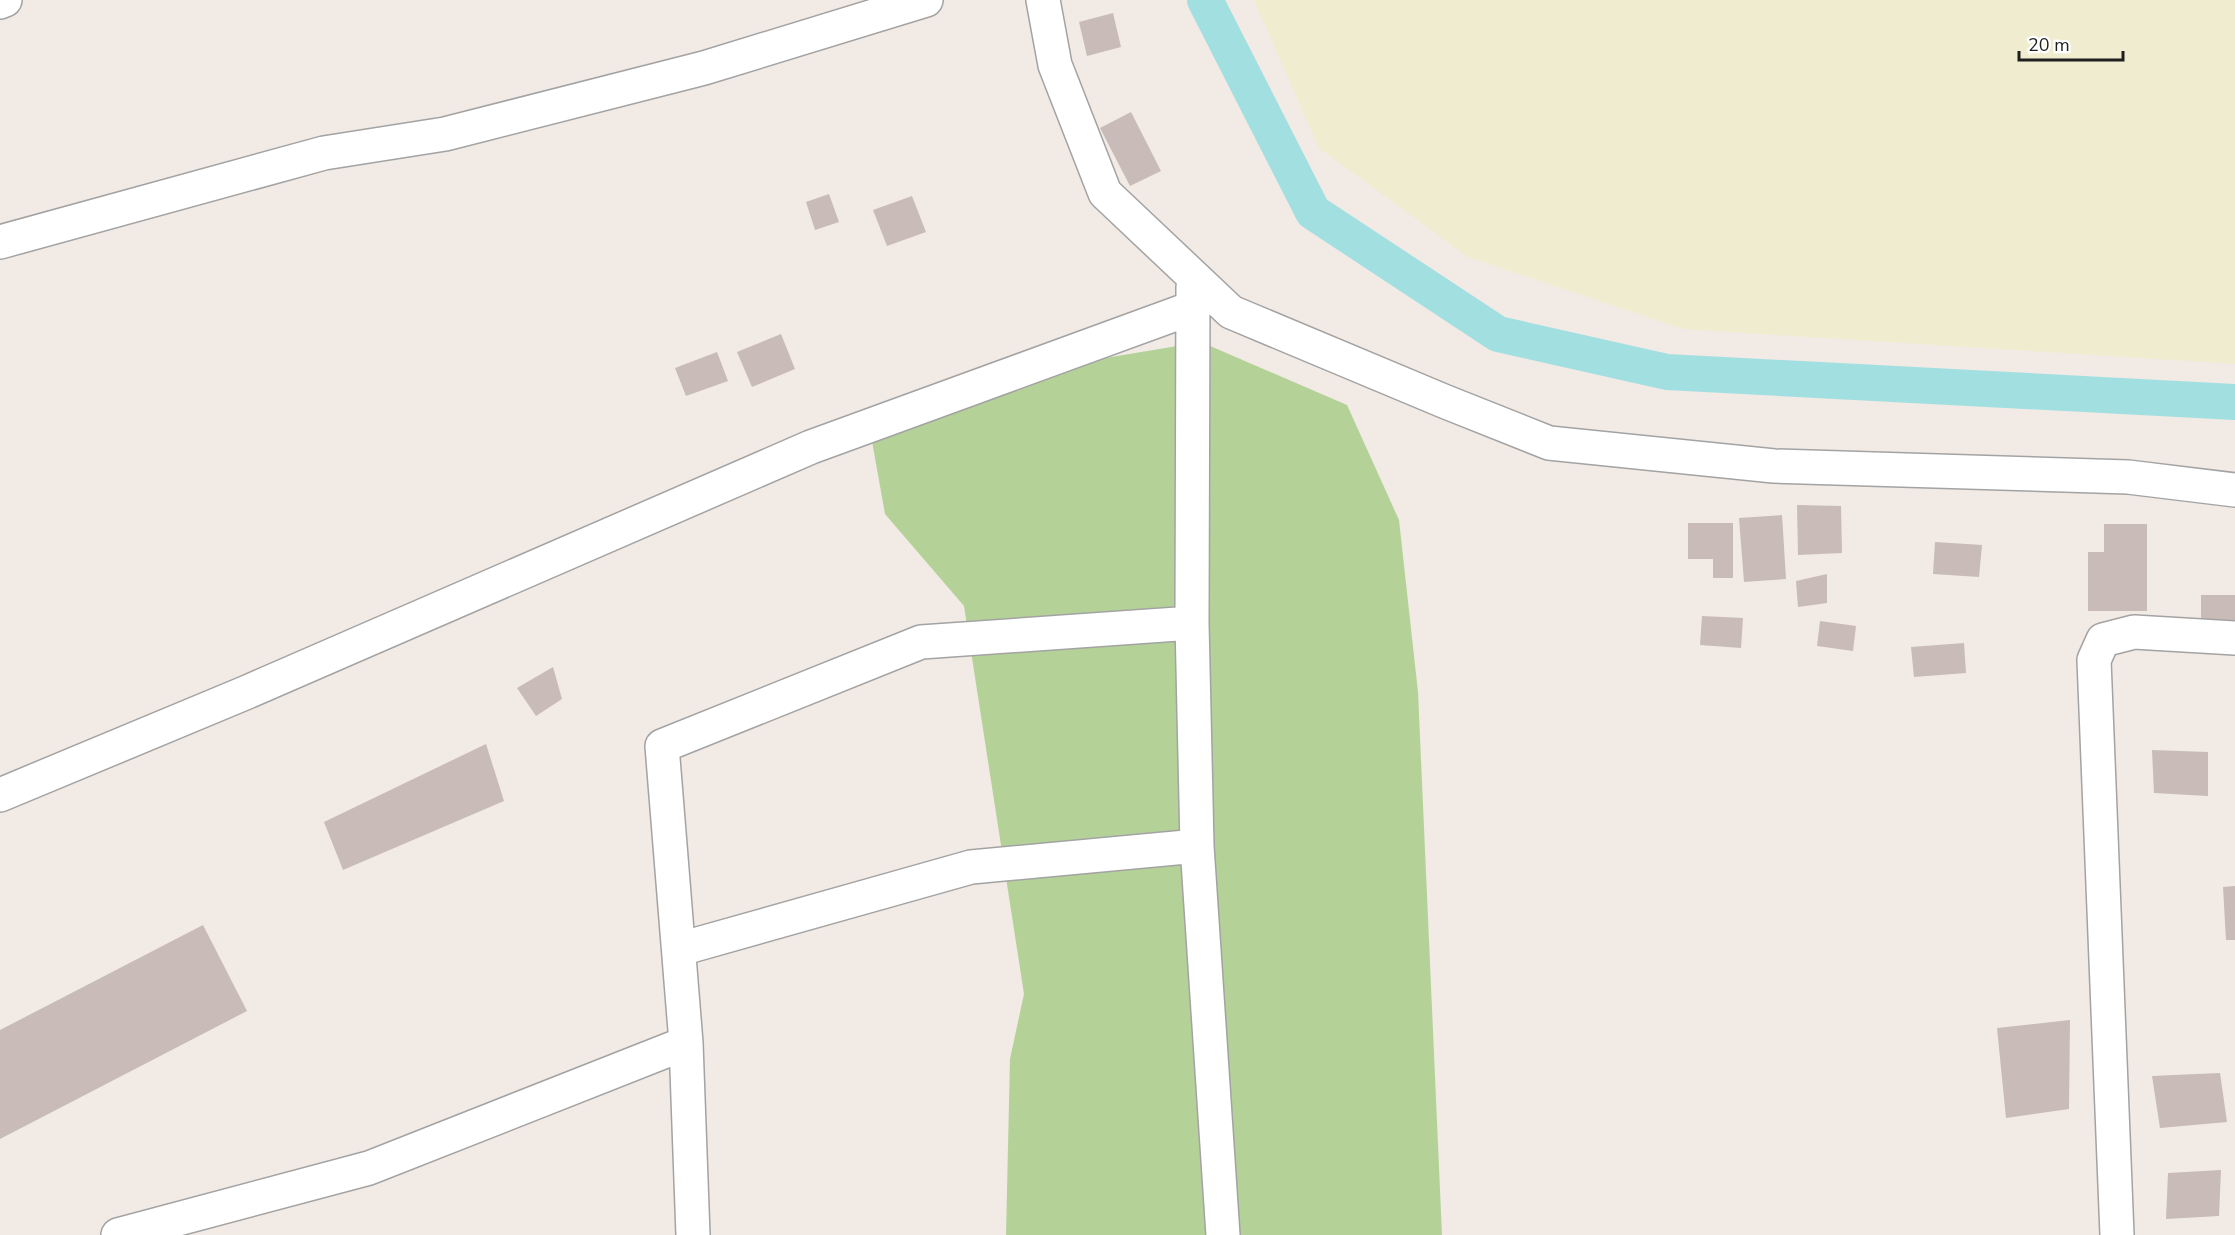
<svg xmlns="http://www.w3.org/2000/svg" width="2235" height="1235" font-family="'Nunito Sans',sans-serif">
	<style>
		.farmland { fill: #f0eccf }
		.forest { fill: #b4d297 }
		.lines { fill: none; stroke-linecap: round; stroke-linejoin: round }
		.canal { stroke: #a2dfe1; stroke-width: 36 }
		.building { fill: #c9bbb8 }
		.minor-casing { stroke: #a3a3a3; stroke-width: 36 }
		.minor { stroke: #fff; stroke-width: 33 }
	</style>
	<rect width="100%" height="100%" fill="#f1eae5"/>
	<path class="farmland" d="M1254,0h981v364l-552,-35 -215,-72 -149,-109z"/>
	<path class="forest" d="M1201,342l146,63 52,115 19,172 24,543h-436l4,-176 14,-65 -60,-388 -79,-92 -15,-84 69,-44z"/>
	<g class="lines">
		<path class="canal" d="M1205,0l108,212 185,122 169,38 568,30"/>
	</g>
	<path class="building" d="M1113,13l8,34 -34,9 -8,-34z
		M1131,112l30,59 -31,15 -30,-58z
		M829,194l10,28 -24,8 -9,-28z
		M912,196l14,36 -39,14 -14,-36z
		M781,334l14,35 -43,18 -15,-35z
		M717,352l11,29 -42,15 -11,-28z
		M1797,505l44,1 1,47 -44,2z
		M1782,515l4,64 -42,3 -5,-64z
		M1688,523h45v55h-20v-19h-25z
		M2104,524h43v87h-59v-59h16z
		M1935,542l47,3 -3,32 -46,-3z
		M1827,574v29l-29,4 -2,-26z
		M2201,595h34v34h-34z
		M1702,616l41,2 -2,30 -41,-3z
		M1820,621l36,5 -3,25 -36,-5z
		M1964,643l2,30 -52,4 -3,-30z
		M553,667l9,32 -26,17 -19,-28z
		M486,744l18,57 -161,69 -19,-48z
		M2152,750l56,2v44l-54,-3z
		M2235,886v54h-9l-3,-53z
		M203,925l44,86 -247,128v-109z
		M2070,1020l-1,89 -63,9 -9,-90z
		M2220,1073l7,49 -67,6 -8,-52z
		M2221,1170l-2,46 -53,3 2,-46z"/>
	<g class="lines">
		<g class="minor-casing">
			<path id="minor" d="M1043,0l12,65 50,128 126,119 215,90 103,41 225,23 354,11 107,13
				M0,2l5,-2
				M0,242l324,-89 121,-19 259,-66 222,-68
				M1193,287l-1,336 5,223 26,389
				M0,795l245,-102 566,-246 381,-139
				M680,949l291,-82 226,-21
				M118,1235l251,-67 317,-125
				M693,1235l-7,-192 -24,-297 259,-104 271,-19
				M2117,1235l-23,-575 9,-20 31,-8 101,6"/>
		</g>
		<use href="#minor" class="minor"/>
	</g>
	<path d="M2019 51v9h104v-9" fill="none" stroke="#1f1f1f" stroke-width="3"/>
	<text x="2028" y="51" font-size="18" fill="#1f1f1f" stroke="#ffffff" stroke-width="4.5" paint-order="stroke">20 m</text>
</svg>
